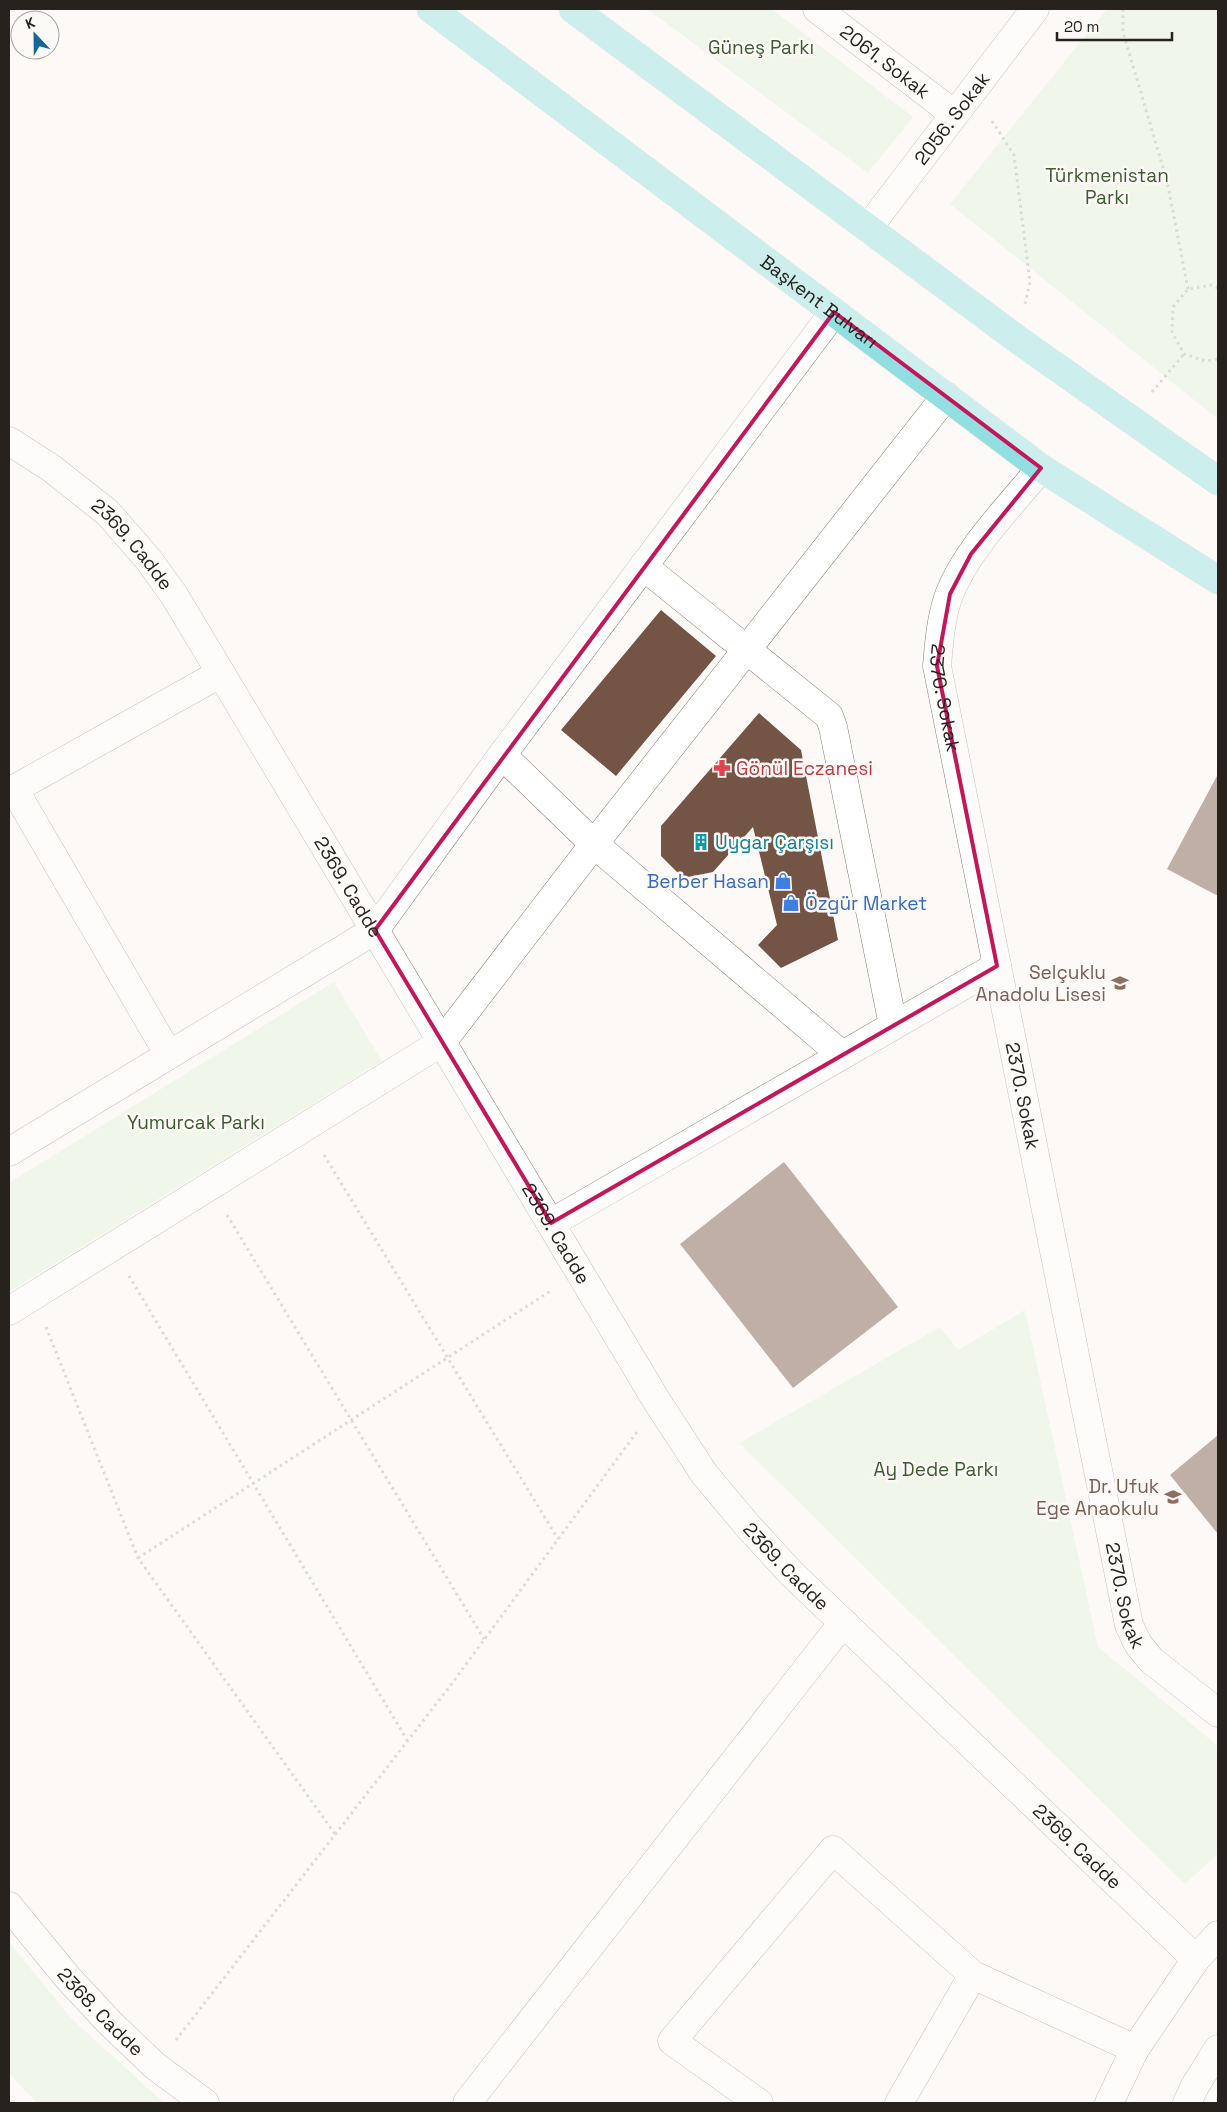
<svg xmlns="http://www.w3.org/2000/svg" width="1227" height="2112" font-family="'Space Grotesk',sans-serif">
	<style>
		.green { fill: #dff1d8 }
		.building { fill: #745445 }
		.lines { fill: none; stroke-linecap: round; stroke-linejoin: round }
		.minor-casing { stroke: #8b7c70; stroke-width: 29 }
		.tertiary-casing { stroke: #8b7c70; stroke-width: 29 }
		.secondary-casing { stroke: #8b7c70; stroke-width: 29 }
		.primary-casing { stroke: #d8d7d6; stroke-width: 29 }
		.path { stroke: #b6b2af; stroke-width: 3; stroke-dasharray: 2.5 4; stroke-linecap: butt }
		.minor { stroke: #fff; stroke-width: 28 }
		.tertiary { stroke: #fff; stroke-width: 28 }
		.secondary { stroke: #fff; stroke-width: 28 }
		.primary { stroke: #91dfe0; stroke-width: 28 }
		.marked { fill: none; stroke: #c2185b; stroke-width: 4; stroke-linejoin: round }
		.labels { text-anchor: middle; stroke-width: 5; stroke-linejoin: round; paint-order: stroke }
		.park-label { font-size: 19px; fill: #3c5c2f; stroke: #fdf9f7 }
		.street-label { font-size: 19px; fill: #27221c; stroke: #fdf9f7 }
		.health-label { font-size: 19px; fill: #be3a42; stroke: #fdf9f7; text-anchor: start }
		.culture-label { font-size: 19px; fill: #0d838f; stroke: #fdf9f7; text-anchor: start }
		.shop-label { font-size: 19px; fill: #366cbe; stroke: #fdf9f7; text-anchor: end }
		.education-label { font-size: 19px; fill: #785e54; stroke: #fdf9f7; text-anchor: end }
	</style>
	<rect width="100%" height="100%" fill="#fdf9f7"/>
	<path class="green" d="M647,9h125l141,108 -45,56z
		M1107,9h111v410l-268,-215z
		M334,982l48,79 -373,231v-109z
		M1025,1310l73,337 120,99v108l-33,30 -446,-441 201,-116 18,23z
		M9,1942l63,77 92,84h-127l-28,-30z"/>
	<path class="building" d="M661,610l55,46 -100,120 -55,-46z
		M759,713l42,37 37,190 -57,28 -23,-23 19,-20 -24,-98 -40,45 -30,6 -22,-22v-30z
		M1218,774v122l-51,-27z
		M784,1162l114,145 -105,81 -113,-144z
		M1218,1435v99l-48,-59z"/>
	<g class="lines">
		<g class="minor-casing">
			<g id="minor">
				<path id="s1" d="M817,9l137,105"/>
				<path id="s2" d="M868,228l167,-219"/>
				<path id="s3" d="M1041,468c-30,37 -75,82 -92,127 -8,22 -10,47 -12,71l192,959 9,19 13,16 67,53"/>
				<path d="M643,566l186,150 4,11 60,298"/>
				<path d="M502,755l92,89 248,211"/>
				<path d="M14,789l155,266"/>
				<path d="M9,792l212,-119"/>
				<path d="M9,1152l366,-222 127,-175 332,-443"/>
				<path d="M551,1223l446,-257"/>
				<path d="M9,1311l433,-269 152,-198 352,-448"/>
				<path d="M467,2103l375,-479"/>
				<path d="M759,2103l-87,-62 161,-191 140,125 162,74"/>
				<path d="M899,2103l74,-128"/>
			</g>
		</g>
		<g class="tertiary-casing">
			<g id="tertiary">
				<path id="s4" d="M9,441l42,27 57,45 40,46 26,36 484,808 47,72 42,50 44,48 405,386"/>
				<path id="s5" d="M9,1906l59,72 42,45 45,43 50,37"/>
			</g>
		</g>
		<g class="secondary-casing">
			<path id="secondary" d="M1109,2103l26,-54 61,-90 22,-24
				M1187,2103l8,-17 23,-37"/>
		</g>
		<g class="primary-casing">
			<g id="primary">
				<path id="s6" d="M431,9l610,459 177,112"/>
				<path d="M573,9l444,330 201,142"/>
			</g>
		</g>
		<path class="path" d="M1123,9v23l44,149 21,108
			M992,121l22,34 16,127 -5,22
			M1218,288l-6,-3 -24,4 -15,18 -1,25 12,22 21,7 13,-2
			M1152,392l32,-38
			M324,1155l234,384
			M227,1215l257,424
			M129,1276l278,464
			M46,1327l92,231 197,276
			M138,1558l414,-268
			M176,2040l274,-354 187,-254"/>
		<use href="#minor" class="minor"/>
		<use href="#tertiary" class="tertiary"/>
		<use href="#secondary" class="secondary"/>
		<use href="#primary" class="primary"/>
	</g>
	<path d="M0 0H1227V2112H0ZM834,312l207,156 -70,86 -21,40 -13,72 60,300 -446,257 -176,-293z" fill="#fdf9f7" fill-opacity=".55" fill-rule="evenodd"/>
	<path class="marked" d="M834,312l207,156 -70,86 -21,40 -13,72 60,300 -446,257 -176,-293z"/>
	<defs>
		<g id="pharmacy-bare" transform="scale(1.35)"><path d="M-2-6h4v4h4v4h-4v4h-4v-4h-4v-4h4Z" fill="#e0444e" stroke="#fdf9f7" stroke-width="2.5" paint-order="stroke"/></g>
		<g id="building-bare" transform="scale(1.35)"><path d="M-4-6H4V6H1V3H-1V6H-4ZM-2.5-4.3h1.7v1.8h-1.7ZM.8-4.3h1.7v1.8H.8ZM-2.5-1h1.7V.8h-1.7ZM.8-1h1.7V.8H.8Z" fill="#0f9aa8" stroke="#fdf9f7" stroke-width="2.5" paint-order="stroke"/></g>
		<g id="shop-bare" transform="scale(1.35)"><path d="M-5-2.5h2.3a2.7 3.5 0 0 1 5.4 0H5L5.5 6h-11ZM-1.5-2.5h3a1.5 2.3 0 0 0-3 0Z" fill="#3f7fe0" stroke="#fdf9f7" stroke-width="2.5" paint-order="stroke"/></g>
		<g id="school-bare" transform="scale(1.35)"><path d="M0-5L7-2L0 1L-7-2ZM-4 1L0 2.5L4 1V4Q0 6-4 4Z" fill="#8d6e63" stroke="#fdf9f7" stroke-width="2.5" paint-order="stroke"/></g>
	</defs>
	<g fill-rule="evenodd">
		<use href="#pharmacy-bare" x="722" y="768"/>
		<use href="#building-bare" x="701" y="842"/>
		<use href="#shop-bare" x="783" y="881"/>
		<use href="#shop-bare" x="791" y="903"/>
		<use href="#school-bare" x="1120" y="983"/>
		<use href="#school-bare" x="1173" y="1497"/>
	</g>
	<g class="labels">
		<g class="park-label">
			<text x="761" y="54">Güneş Parkı</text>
			<text x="1107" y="182">Türkmenistan<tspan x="1107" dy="22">Parkı</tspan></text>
			<text x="196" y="1129">Yumurcak Parkı</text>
			<text x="936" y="1476">Ay Dede Parkı</text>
		</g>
		<g class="street-label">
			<text dy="7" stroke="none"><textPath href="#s1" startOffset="86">2061. Sokak</textPath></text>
			<text dy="7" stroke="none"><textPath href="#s2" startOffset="138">2056. Sokak</textPath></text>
			<text dy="7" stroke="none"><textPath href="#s6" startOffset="486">Başkent Bulvarı</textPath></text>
			<text dy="7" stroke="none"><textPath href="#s4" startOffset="162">2369. Cadde</textPath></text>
			<text dy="7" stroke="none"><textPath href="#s3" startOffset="262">2370. Sokak</textPath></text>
			<text dy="7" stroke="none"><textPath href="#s4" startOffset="568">2369. Cadde</textPath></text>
			<text dy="7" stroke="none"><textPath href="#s3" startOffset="668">2370. Sokak</textPath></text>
			<text dy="7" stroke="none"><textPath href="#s4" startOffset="972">2369. Cadde</textPath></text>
			<text dy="7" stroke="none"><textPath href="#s4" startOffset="1378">2369. Cadde</textPath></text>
			<text dy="7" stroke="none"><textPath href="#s3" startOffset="1178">2370. Sokak</textPath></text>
			<text dy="7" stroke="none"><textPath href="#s4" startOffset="1782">2369. Cadde</textPath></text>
			<text dy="7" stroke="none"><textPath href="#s5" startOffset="140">2368. Cadde</textPath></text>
		</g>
		<g class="health-label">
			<text x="736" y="775">Gönül Eczanesi</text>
		</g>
		<g class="culture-label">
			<text x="715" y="849">Uygar Çarşısı</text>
		</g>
		<g class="shop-label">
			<text x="769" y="888">Berber Hasan</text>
			<text x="805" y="910" text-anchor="start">Özgür Market</text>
		</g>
		<g class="education-label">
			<text x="1106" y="979">Selçuklu<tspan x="1106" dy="22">Anadolu Lisesi</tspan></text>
			<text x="1159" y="1493">Dr. Ufuk<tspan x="1159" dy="22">Ege Anaokulu</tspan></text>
		</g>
	</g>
	<rect width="1227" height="2112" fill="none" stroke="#27221c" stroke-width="20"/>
	<g transform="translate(35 35) rotate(338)"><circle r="24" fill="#fdf9f7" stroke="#a7a39f"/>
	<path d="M0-4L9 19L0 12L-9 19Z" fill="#146899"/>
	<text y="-8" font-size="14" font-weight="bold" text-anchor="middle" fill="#27221c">K</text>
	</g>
	<path d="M1057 32v8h115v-8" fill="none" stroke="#27221c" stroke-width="2.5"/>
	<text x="1064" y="32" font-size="15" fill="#27221c" stroke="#fdf9f7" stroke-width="4" paint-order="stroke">20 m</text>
</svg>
